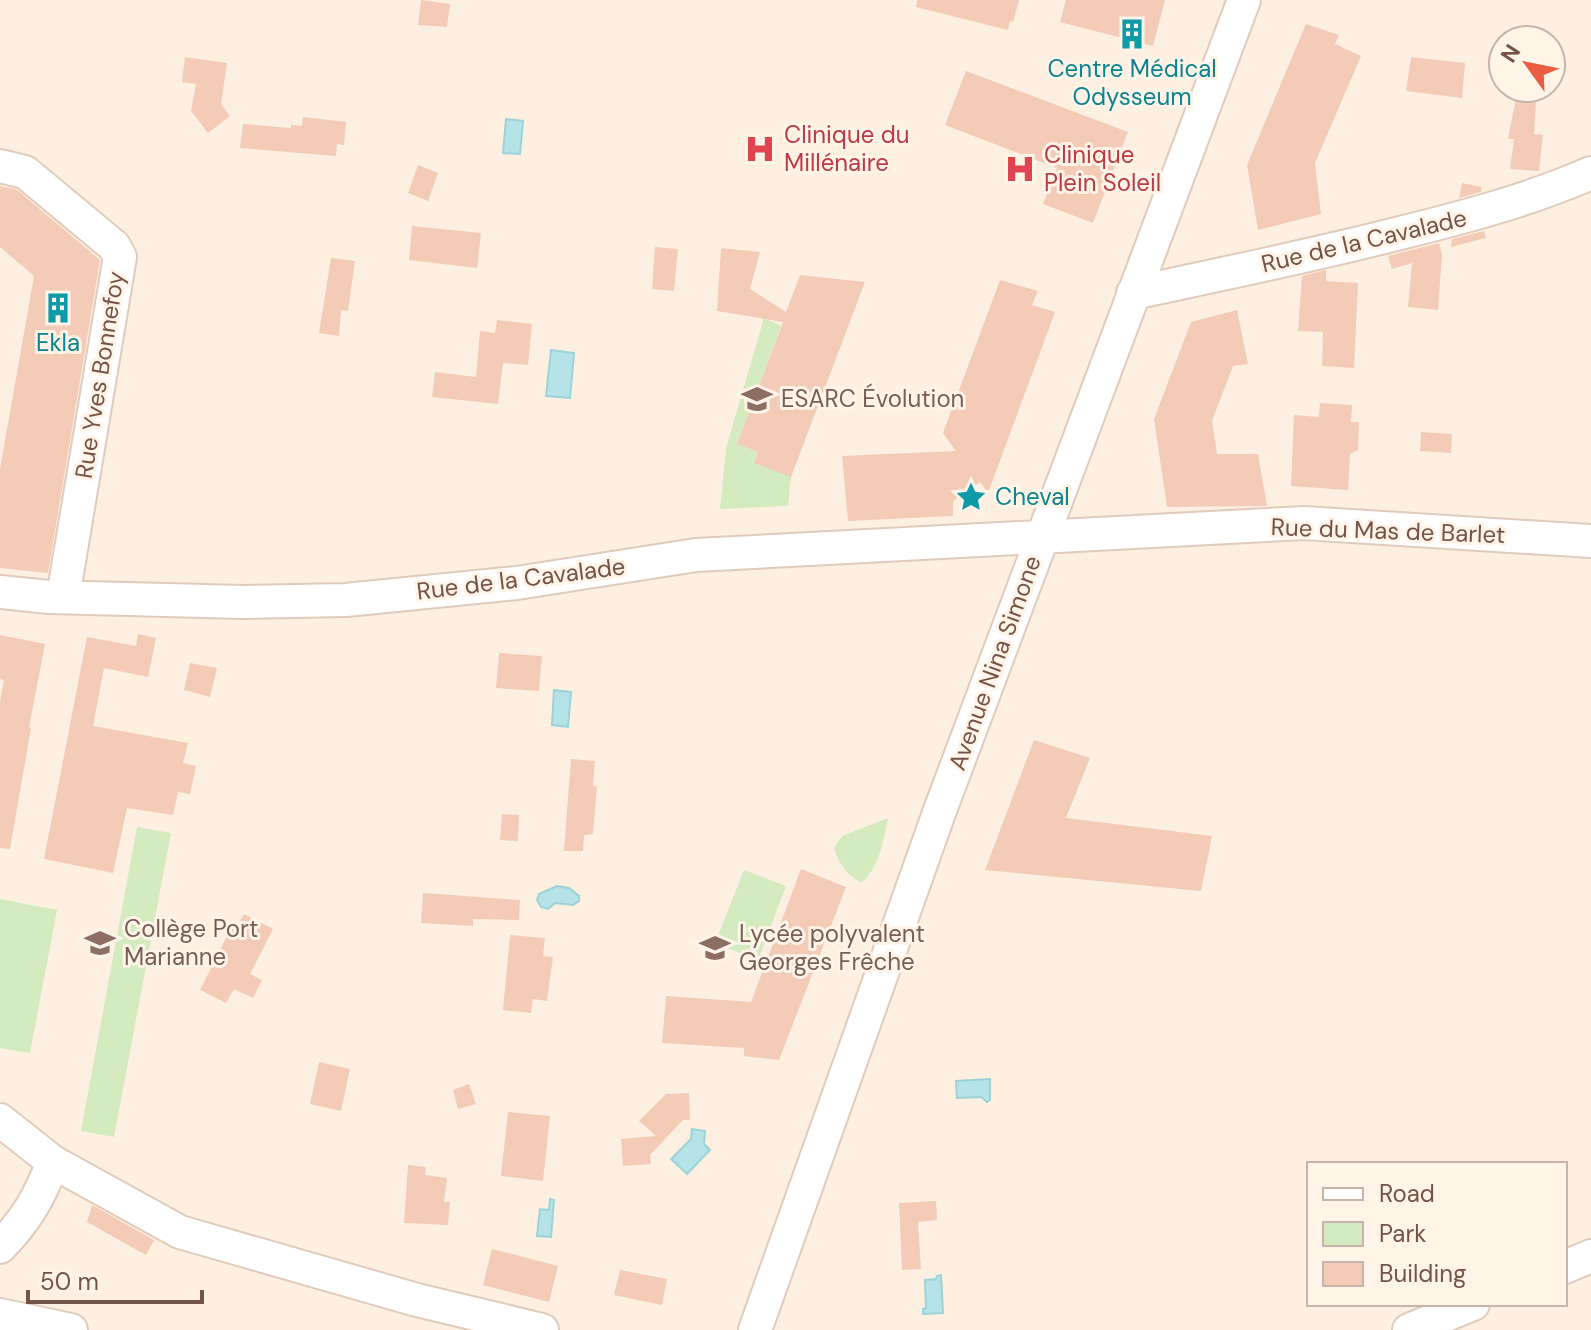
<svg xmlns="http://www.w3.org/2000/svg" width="1591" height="1330" font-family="'DM Sans',sans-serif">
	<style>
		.green { fill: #d3ebbf }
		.water { fill: #b5e3e7; stroke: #9bd3d9; stroke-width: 2 }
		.building { fill: #f3cbb7 }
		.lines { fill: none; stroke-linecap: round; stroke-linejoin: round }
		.minor-casing { stroke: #e1ccbc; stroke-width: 36 }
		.minor { stroke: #fff; stroke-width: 32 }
		.labels { text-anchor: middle; stroke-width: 6; stroke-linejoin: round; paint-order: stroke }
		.culture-label { font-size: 24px; fill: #0d838f; stroke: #fff4e8 }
		.health-label { font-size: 24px; fill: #be3a42; stroke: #fff4e8; text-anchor: start }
		.street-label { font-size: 24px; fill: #755447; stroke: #fff4e8 }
		.education-label { font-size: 24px; fill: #785e54; stroke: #fff4e8; text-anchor: start }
	</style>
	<rect width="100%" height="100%" fill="#fdf0e1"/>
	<path class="green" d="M764,318l17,8 -44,118 21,8 33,25 -3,29 -68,3 6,-61z
		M888,818c-4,21 -9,51 -27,65 -14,-9 -22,-18 -27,-35l8,-12z
		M137,827l34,6 -57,304 -33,-6z
		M744,870l42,16 -28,74 -43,-17z
		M0,899l57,11 -27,143 -30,-5z"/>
	<path class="water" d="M506,119l17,2 -3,33 -17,-1z
		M551,350l23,3 -4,45 -24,-2z
		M554,690l17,2 -3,35 -16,-2z
		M557,886l12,2 10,8v5l-6,4 -18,-2 -7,6 -7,-2 -4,-7 2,-6z
		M990,1079v21l-3,2 -6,-5 -24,1 -1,-17z
		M692,1129l13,2 -1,13 6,6 -23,24 -16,-15 20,-20z
		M550,1199l4,1 -3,37 -14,-1 3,-27 9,1z
		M941,1275l2,38 -20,1v-5l3,-1 -1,-28 11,-1 1,-3z"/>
	<path class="building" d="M421,0l29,4 -3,23 -29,-2z
		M917,0h102l-6,22 -3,-1 -2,9 -92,-23z
		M1066,0h99l-12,46 -93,-24z
		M1306,24l33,11 -4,9 26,12 -46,107 6,51 -63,16 -11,-65z
		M185,57l42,6 -6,41 9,12 -22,17 -17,-22 5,-27 -14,-2z
		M1411,57l54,6 -3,35 -56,-7z
		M966,71l162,61 -35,91 -50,-19 14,-36 -112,-43z
		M1516,98l20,3 -2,33 9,1 -4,36 -29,-2 4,-30h-6z
		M303,117l43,5 -2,23 -7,-1 -1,12 -96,-8 3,-24 48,4v-3l11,1z
		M418,165l20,8 -10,28 -20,-8z
		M1462,183l20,4 -1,5 -22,6z
		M0,186l16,3 84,71 -52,313 -48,-5v-99l34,-193 -34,-29z
		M412,226l69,7 -4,35 -68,-8z
		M1484,231l2,7 -35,9 1,-8z
		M1439,243l3,12 -4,55 -30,-3 4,-44 -20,6 -4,-13z
		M655,247l23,2 -4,42 -22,-2z
		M721,248l39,4 -10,37 36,23 14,-37 65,7 -74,195 -37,-14 4,-11 -21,-8 46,-122 -66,-11z
		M331,258l24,3 -7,50 -7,-1 -2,26 -20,-3z
		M1326,270v11l32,2 -4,85 -32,-2 1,-34 -25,-1 4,-55z
		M1000,280l38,11 -6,14 23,7 -67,181 -8,-11 -27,19v15l-105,5 -6,-65 114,-5 -13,-18z
		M1237,310l11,54 -15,2 -21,55 5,33h41l9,52 -100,1 -13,-88 37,-97z
		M497,320l35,4 -4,41 -25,-2 -5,41 -66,-7 3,-25 41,5 4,-46 15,2z
		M1320,403l32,2 -1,17h8l-1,28 -8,4 -2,36 -57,-4 3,-71 25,2z
		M1421,432l31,2 -1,19 -31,-2z
		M138,634l18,4 -8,39 -44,-9 -11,58 95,17 -5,20 13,3 -6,28 -12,-2 -5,23 -46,-7 -14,65 -69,-14 43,-222 49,9z
		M0,635l45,9 -16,83 2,1 -21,121 -10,-1v-146l4,-22 -4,-1z
		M499,653l43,3 -3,35 -43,-3z
		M190,663l27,5 -7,29 -26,-7z
		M1034,740l56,18 -24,60 146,18 -11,55 -216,-21z
		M571,759l24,2 -2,25h4l-4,48 -9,1 -1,16h-19z
		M502,814l17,1 -1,26 -18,-1z
		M801,869l45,18 -67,173 -35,-4v-8l-82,-5 4,-47 85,6z
		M423,893l97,7 -1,20 -46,-1v7l-52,-3z
		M244,914l29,15 -23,45 12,6 -9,18 -19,-9 -8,14 -26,-13 31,-62 4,2z
		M510,935l35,3 -2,18 10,1 -6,44 -14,-2 -2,14 -28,-3z
		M319,1062l31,7 -9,42 -31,-7z
		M469,1084l7,20 -18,5 -5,-19z
		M689,1093l1,27h-7l-33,35 1,9 -28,2 -2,-27 35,-3 -17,-15 27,-27z
		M508,1112l42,4 -7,65 -42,-5z
		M408,1165l18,2 -1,8 22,3 -3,24h6l-2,23 -44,-2z
		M936,1201l1,19 -19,2 3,47 -19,1 -3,-67z
		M92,1205l62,35 -8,15 -59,-33z
		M492,1249l66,17 -9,36 -66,-17z
		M620,1270l47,9 -5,26 -48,-10z"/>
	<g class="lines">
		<g class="minor-casing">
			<path id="minor" d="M0,166l25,6 89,74 6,11 -57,340
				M1133,293c89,-19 178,-37 267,-60 65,-16 129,-33 191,-60
				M0,592l49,5 194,5 103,-2 171,-17 179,-28 608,-32 287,18
				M0,1120l53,42 127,70 237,68 125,30
				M0,1247c27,-28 39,-49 53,-85
				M1565,1267l26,-11
				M0,1315l71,15
				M755,1330l184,-517 305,-813
				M1409,1330l64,-26"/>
		</g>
		<use href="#minor" class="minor"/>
	</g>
	<defs>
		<g id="building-bare" transform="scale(2.4)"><path d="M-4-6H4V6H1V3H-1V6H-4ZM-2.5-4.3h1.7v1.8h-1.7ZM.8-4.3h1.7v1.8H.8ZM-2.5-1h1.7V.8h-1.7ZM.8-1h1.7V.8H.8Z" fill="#0f9aa8" stroke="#fff4e8" stroke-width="2.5" paint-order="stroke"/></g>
		<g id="hospital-bare" transform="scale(2.4)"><path d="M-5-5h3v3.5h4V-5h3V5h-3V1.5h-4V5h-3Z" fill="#e0444e" stroke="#fff4e8" stroke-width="2.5" paint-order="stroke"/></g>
		<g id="university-bare" transform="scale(2.4)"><path d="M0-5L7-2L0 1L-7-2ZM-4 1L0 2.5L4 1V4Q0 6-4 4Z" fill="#8d6e63" stroke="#fff4e8" stroke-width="2.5" paint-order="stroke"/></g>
		<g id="sight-bare" transform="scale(2.4)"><path d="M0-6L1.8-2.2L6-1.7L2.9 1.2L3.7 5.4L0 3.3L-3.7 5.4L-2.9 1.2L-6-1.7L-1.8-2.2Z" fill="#0f9aa8" stroke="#fff4e8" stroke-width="2.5" paint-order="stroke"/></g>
		<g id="school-bare" transform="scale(2.4)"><path d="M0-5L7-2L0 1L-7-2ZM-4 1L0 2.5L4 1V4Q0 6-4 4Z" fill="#8d6e63" stroke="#fff4e8" stroke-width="2.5" paint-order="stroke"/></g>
	</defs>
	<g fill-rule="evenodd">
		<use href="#building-bare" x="1132" y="34"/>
		<use href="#hospital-bare" x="760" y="149"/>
		<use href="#hospital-bare" x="1020" y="169"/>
		<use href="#building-bare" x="58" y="308"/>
		<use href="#university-bare" x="757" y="399"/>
		<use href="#sight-bare" x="971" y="497"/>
		<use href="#school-bare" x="100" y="943"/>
		<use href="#school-bare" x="715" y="948"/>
	</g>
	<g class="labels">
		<g class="culture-label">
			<text x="1132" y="77">Centre Médical<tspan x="1132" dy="28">Odysseum</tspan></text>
			<text x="58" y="351">Ekla</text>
			<text x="995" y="505" text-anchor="start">Cheval</text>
		</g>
		<g class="health-label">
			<text x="784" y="143">Clinique du<tspan x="784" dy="28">Millénaire</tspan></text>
			<text x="1044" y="163">Clinique<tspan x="1044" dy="28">Plein Soleil</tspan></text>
		</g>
		<g class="street-label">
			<text transform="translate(1364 241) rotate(-13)" y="8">Rue de la Cavalade</text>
			<text transform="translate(100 375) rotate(-81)" y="8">Rue Yves Bonnefoy</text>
			<text transform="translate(1388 531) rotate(2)" y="8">Rue du Mas de Barlet</text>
			<text transform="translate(521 579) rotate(-7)" y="8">Rue de la Cavalade</text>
			<text transform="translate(995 663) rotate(-70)" y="8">Avenue Nina Simone</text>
		</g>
		<g class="education-label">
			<text x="781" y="407">ESARC Évolution</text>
			<text x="124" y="937">Collège Port<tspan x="124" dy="28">Marianne</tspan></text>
			<text x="739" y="942">Lycée polyvalent<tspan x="739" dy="28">Georges Frêche</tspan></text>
		</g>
	</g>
	<rect x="1307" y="1162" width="260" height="144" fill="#fff4e8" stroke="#c8b4a8" stroke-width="2"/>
	<rect x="1323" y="1188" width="40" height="12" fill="#ffffff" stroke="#c8b4a8" stroke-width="2"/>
	<text x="1379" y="1202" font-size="24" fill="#755447">Road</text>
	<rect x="1323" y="1222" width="40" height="24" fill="#d3ebbf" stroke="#c8b4a8" stroke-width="2"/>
	<text x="1379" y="1242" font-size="24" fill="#755447">Park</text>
	<rect x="1323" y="1262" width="40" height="24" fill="#f3cbb7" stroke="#c8b4a8" stroke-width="2"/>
	<text x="1379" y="1282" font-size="24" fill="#755447">Building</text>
	<g transform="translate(1527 64) rotate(303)"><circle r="38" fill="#fff4e8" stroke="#c8b4a8" stroke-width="2"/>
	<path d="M0-6L14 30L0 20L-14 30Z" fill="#ec5c41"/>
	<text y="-12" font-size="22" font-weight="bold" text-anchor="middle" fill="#755447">N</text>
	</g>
	<path d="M28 1290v12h174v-12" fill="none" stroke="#755447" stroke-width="4"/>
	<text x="40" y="1290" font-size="24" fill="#755447" stroke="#fff4e8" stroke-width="6" paint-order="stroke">50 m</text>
</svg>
